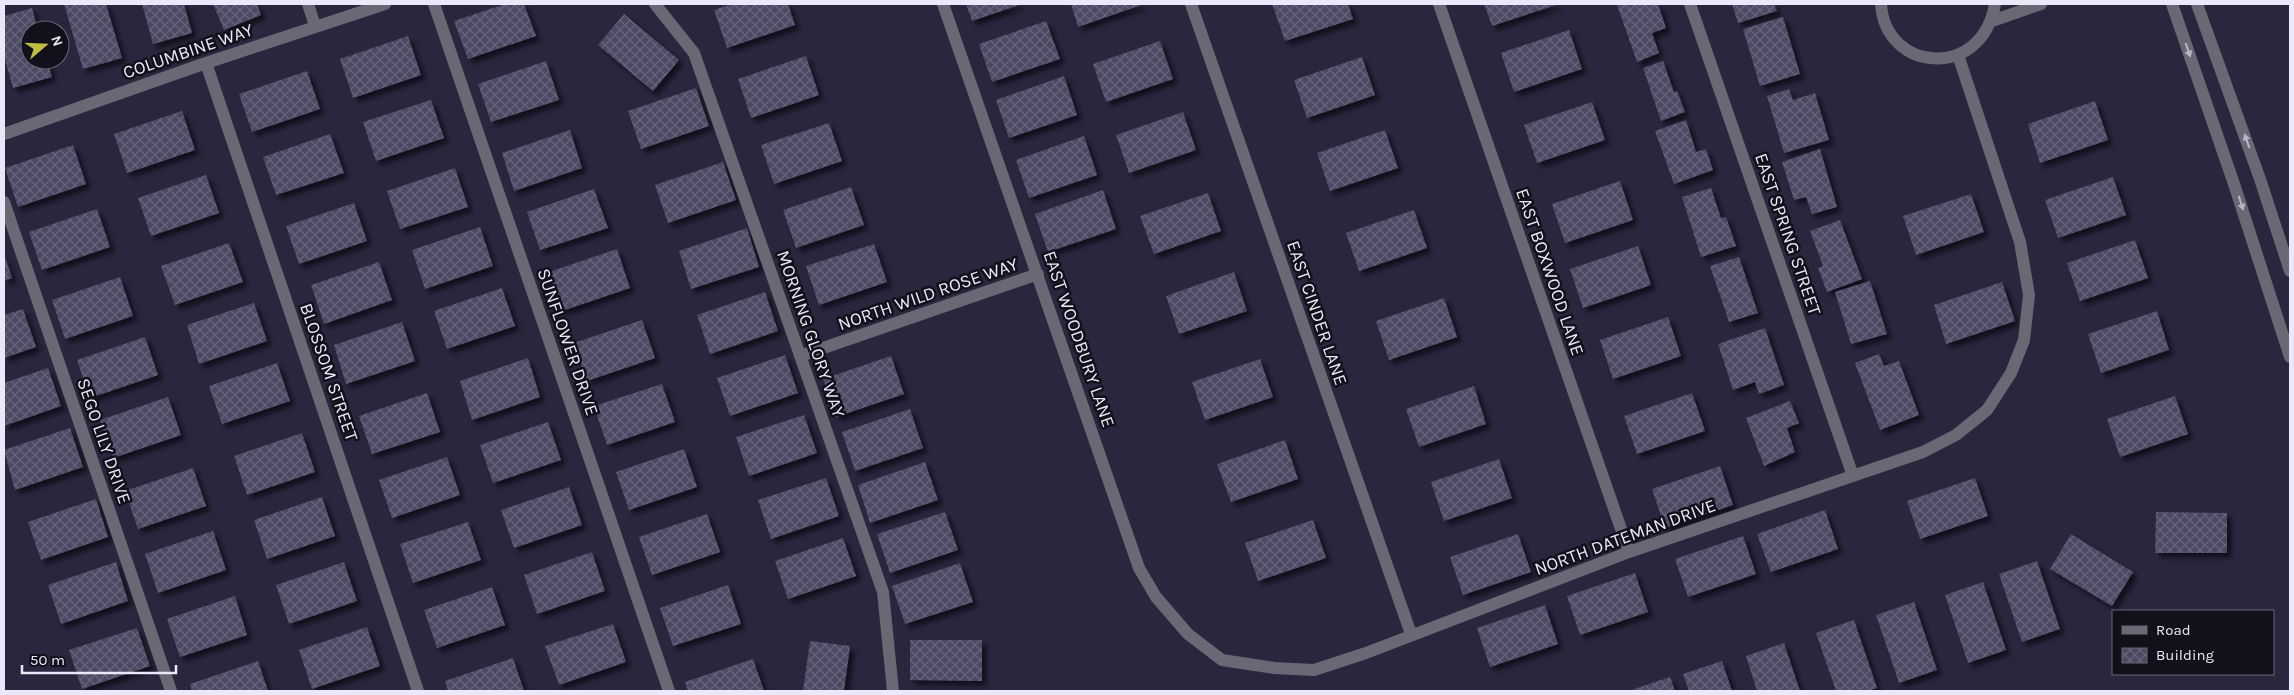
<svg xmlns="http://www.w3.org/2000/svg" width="2294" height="695" font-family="Karla,sans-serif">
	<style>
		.building { fill: url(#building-cross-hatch); filter: url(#shadow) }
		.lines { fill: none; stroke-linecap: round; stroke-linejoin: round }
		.minor { stroke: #696875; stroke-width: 12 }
		.tertiary { stroke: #696875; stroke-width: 12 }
		.oneway { fill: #b6b5c4 }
		.labels { text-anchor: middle; stroke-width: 5; stroke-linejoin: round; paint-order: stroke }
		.street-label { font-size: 18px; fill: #eae9f9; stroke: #12111b }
	</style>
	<defs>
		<pattern id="building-cross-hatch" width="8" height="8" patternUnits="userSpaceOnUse" patternTransform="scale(1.25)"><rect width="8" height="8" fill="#4c4963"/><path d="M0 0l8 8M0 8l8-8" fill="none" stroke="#66637a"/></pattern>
		<filter id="shadow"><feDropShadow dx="4.5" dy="4.5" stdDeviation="2.5" flood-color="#0009"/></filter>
	</defs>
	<rect width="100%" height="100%" fill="#29263e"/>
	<path class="building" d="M64,4h42l16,54 -39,11z
		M142,4h42l8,29 -39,11z
		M213,4h44l4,11 -37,15z
		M505,4h19l12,32 -68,23 -14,-38z
		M732,4h56l7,21 -68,23 -13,-38z
		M966,4h56l-50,17z
		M1071,4h73l-66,23z
		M1272,4h76l5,15 -68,22z
		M1484,4h75l-67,22z
		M1621,4h37l8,24 -14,5 7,20 -22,9 -20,-57z
		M1732,4h42l3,7 -39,12z
		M32,8l6,22h-8v30h17l5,17 -39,11 -9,-32v-40z
		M624,14l55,46 -26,31 -55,-46z
		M1783,17l17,57 -40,12 -17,-57z
		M1046,21l14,38 -68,23 -13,-38z
		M1569,30l13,39 -68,23 -13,-39z
		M408,36l13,39 -68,23 -13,-39z
		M1160,41l13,38 -67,23 -13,-38z
		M806,56l13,39 -68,23 -13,-39z
		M1362,57l13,38 -68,23 -13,-38z
		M546,61l13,39 -68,22 -13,-38z
		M1663,61l11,31 3,-1 8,21 -24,9 -18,-53z
		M307,71l13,38 -68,23 -13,-38z
		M1064,76l13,39 -68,23 -13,-38z
		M696,88l13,38 -68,23 -13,-38z
		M1789,89l4,11 22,-7 14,47 -45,13 -17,-57z
		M431,100l13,38 -68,23 -13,-39z
		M2095,101l13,39 -68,23 -12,-39z
		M1592,102l13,38 -68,23 -13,-38z
		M182,111l13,39 -68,23 -13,-39z
		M1183,112l13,38 -67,23 -13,-38z
		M1686,120l10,32 10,-3 7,21 -39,14 -19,-53z
		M829,123l13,38 -68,23 -13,-39z
		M570,130l12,38 -68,23 -12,-38z
		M1385,130l13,38 -68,23 -13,-38z
		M330,134l14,39 -68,22 -13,-38z
		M1084,136l13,39 -68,23 -13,-38z
		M73,145l13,39 -68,23 -13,-39z
		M1820,149l17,58 -25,7 -6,-17 -12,3 -12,-38z
		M723,162l13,38 -68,23 -13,-38z
		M455,168l13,39 -68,22 -13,-38z
		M206,175l13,38 -68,23 -13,-38z
		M2113,177l13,38 -68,23 -13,-38z
		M1620,181l13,39 -68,23 -13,-39z
		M851,187l13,38 -68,23 -13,-38z
		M1711,188l10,30 5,-1 10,29 -35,11 -19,-60z
		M594,189l14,39 -68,22 -13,-38z
		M1103,190l13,39 -68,23 -13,-38z
		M1208,193l13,38 -67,23 -14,-38z
		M1971,194l13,38 -68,23 -13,-39z
		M354,203l13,38 -68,23 -13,-38z
		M97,209l13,38 -68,23 -13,-38z
		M1414,210l13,38 -68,23 -13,-38z
		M1840,220l22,59 -35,13 -9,-24 5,-2 -13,-35z
		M480,227l13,39 -68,23 -13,-39z
		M747,228l12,39 -68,22 -12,-38z
		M2135,240l13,38 -68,23 -13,-38z
		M229,243l14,39 -68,23 -14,-39z
		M874,244l13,38 -68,23 -13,-39z
		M1638,246l13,39 -68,23 -13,-39z
		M617,249l13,39 -68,23 -13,-39z
		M4,254l8,24 -8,3z
		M1739,257l19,56 -29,9 -19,-56z
		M379,262l13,38 -68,24 -13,-39z
		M1234,272l13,39 -68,23 -13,-38z
		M120,277l13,39 -68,23 -13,-39z
		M1870,281l17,53 -36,10 -16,-52z
		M2002,282l13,39 -69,23 -12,-39z
		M502,288l13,38 -68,23 -13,-38z
		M765,292l13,39 -68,23 -13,-39z
		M1444,298l13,39 -68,23 -13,-39z
		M254,303l13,38 -68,23 -12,-39z
		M23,309l13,38 -32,11v-43z
		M2157,311l12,39 -68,23 -13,-39z
		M1668,317l13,39 -68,23 -13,-39z
		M642,320l13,38 -68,23 -13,-38z
		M402,322l13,39 -69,23 -12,-39z
		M1765,328l19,57 -25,9 -4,-12 -22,8 -15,-46z
		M145,337l13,38 -68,23 -13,-38z
		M1879,354l5,12 15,-5 20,54 -39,15 -25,-67z
		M785,355l13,38 -68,23 -13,-38z
		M891,356l13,38 -68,23 -13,-38z
		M528,358l12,39 -68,23 -12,-39z
		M1260,359l13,38 -68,23 -13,-38z
		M277,363l13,38 -68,23 -13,-38z
		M48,368l13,38 -57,20v-43z
		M662,384l13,38 -68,23 -13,-39z
		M1474,386l12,38 -67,23 -13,-38z
		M427,393l13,39 -68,22 -13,-38z
		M1692,393l13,38 -68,23 -13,-38z
		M2175,396l13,38 -68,23 -13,-38z
		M168,397l13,38 -68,23 -13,-38z
		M1790,401l9,22 -12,5 8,24 -31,14 -18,-48z
		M910,409l13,39 -68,23 -13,-39z
		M804,415l13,38 -68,23 -13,-39z
		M548,422l13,38 -68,23 -13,-38z
		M70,428l13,39 -68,23 -11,-40z
		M302,433l13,39 -68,23 -13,-39z
		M1285,440l13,39 -67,23 -14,-38z
		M684,449l13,38 -68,23 -13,-38z
		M447,457l13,38 -68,23 -13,-38z
		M1499,459l13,39 -68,23 -13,-39z
		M925,462l13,38 -68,23 -12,-38z
		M1720,466l13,39 -68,23 -13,-39z
		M193,468l13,38 -68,23 -13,-38z
		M826,478l13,38 -68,23 -13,-39z
		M1975,478l13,38 -68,23 -13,-38z
		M569,487l13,38 -68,23 -13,-38z
		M322,497l13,39 -68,23 -13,-39z
		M96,499l12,38 -67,23 -13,-38z
		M1825,510l13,39 -67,23 -14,-38z
		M945,512l13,38 -68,23 -13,-39z
		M2156,512l71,1v40h-72z
		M707,514l13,38 -68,23 -13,-38z
		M1313,520l13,38 -68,23 -13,-38z
		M468,522l13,38 -68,23 -13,-39z
		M213,531l13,39 -68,23 -13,-39z
		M1518,534l13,38 -68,23 -13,-38z
		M2071,534l62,38 -21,34 -62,-37z
		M1743,536l13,38 -68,23 -13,-38z
		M843,538l13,38 -68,23 -13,-38z
		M592,552l13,39 -68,23 -13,-39z
		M2037,561l23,68 -38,13 -23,-68z
		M116,562l12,39 -67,23 -13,-39z
		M344,562l13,39 -68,23 -13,-39z
		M960,563l13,39 -68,22 -13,-38z
		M1635,573l13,39 -68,23 -13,-39z
		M1983,582l23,68 -38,13 -23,-68z
		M728,585l13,39 -68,22 -13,-38z
		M492,587l13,38 -68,23 -13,-38z
		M235,596l12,39 -67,22 -13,-38z
		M1914,602l23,68 -38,13 -23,-68z
		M1545,605l13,39 -68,23 -13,-39z
		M1854,620l23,68 -9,3h-32l-20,-58z
		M613,624l13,38 -67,23 -14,-39z
		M367,627l13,39 -68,23 -13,-39z
		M137,628l13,38 -68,23 -13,-39z
		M910,640h72v41l-72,-1z
		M810,641l40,5 -6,45h-41z
		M1784,643l16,48h-43l-11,-35z
		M513,658l11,33h-76l-3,-10z
		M753,659l11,32h-76l-3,-9z
		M258,661l10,30h-76l-2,-7z
		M1722,661l10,30h-43l-6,-17z
		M1670,677l5,14h-43l-1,-1z"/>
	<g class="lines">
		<path class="minor" d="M308,4l7,22
			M434,4l235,687
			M655,4l39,49 189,539 10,99
			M943,4l196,564 17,29 32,37 34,26 52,8 40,2 52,-17 263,-101 294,-100 33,-17 31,-25 24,-37 13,-33 5,-45 -9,-53 -62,-187
			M1191,4l220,630
			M1439,4l190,548
			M1690,4l163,472
			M1881,4c4,68 101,77 114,0
			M1992,21l49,-17
			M206,63l212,628
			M4,134l202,-71 179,-59
			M4,202l167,489
			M800,356l238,-82"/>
		<path class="tertiary" d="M2172,4l62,180 56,173
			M2197,4l63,175 30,92"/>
	</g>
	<defs><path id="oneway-solid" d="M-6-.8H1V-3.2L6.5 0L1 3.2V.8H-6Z" transform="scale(1.25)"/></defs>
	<g class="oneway">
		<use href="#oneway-solid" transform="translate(2188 50) rotate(71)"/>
		<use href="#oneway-solid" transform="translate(2247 141) rotate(-110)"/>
		<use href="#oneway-solid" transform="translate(2241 203) rotate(72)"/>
	</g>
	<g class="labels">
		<g class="street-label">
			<text transform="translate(188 51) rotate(-19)" y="6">COLUMBINE WAY</text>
			<text transform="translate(1788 234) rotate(71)" y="6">EAST SPRING STREET</text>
			<text transform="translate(1550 272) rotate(71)" y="6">EAST BOXWOOD LANE</text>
			<text transform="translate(928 294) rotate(-19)" y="6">NORTH WILD ROSE WAY</text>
			<text transform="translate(1317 313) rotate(71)" y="6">EAST CINDER LANE</text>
			<text transform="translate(811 334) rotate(71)" y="6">MORNING GLORY WAY</text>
			<text transform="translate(1079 339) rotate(71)" y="6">EAST WOODBURY LANE</text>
			<text transform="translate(568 342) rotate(71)" y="6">SUNFLOWER DRIVE</text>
			<text transform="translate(329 372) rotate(71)" y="6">BLOSSOM STREET</text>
			<text transform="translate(104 441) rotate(71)" y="6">SEGO LILY DRIVE</text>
			<text transform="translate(1625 537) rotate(-20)" y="6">NORTH DATEMAN DRIVE</text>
		</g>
	</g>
	<rect width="2294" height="695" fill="none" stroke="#eae9f9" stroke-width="10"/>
	<rect x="2112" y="610" width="162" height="65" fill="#12111b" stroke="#686774"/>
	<rect x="2122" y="626" width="25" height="8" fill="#696875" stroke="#686774"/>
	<text x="2156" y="635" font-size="15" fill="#eae9f9">Road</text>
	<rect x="2122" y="648" width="25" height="15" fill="url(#building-cross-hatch)" stroke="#686774"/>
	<text x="2156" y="660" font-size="15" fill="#eae9f9">Building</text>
	<g transform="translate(45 45) rotate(71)"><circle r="24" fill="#12111b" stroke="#686774"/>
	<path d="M0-4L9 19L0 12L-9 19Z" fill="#bfbe41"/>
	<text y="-8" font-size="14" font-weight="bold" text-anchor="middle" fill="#eae9f9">N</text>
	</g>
	<path d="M22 665v8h154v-8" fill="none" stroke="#eae9f9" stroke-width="2.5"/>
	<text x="30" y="665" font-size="15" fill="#eae9f9" stroke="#12111b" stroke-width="4" paint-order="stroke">50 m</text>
</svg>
